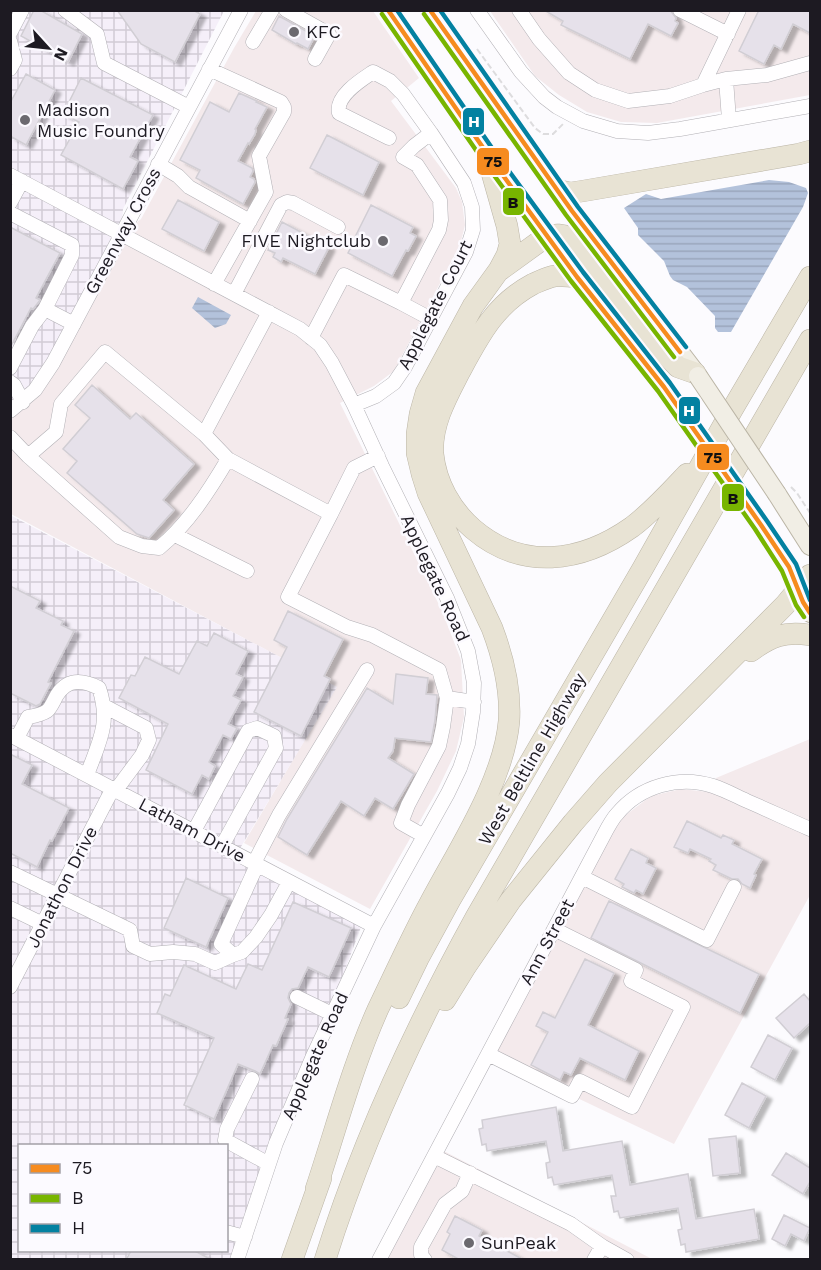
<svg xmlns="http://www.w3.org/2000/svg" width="821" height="1270" font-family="'Work Sans',sans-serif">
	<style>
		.commercial { fill: #f4eaec }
		.industrial { fill: url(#industrial-grid); fill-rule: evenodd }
		.water { fill: url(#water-rules) }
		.building { fill: #e6e1ea; stroke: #d1ced4; stroke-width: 1.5; filter: url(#shadow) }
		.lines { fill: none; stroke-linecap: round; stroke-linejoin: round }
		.minor-casing { stroke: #b2b0b5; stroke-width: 15 }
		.major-casing { stroke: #bbb5a6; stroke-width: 20 }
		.highway-casing { stroke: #bbb5a6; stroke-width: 22 }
		.path { stroke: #dddcde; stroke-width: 2; stroke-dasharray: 6 3; stroke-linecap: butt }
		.minor { stroke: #fffeff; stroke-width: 14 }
		.major { stroke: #f1eee5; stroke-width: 18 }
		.highway { stroke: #e8e3d4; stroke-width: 21 }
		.major-bridge-casing { stroke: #bbb5a6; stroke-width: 20; stroke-linecap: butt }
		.major-bridge { stroke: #f1eee5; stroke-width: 18 }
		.bus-1-casing { stroke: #fcfaff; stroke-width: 9 }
		.bus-2-casing { stroke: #fcfaff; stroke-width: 9 }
		.bus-3-casing { stroke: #fcfaff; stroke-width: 9 }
		.bus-1 { stroke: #f68b1f; stroke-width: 4.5 }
		.bus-2 { stroke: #78b500; stroke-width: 4.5 }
		.bus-3 { stroke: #0381a1; stroke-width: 4.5 }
		.poi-dot { fill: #6b696f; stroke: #fcfaff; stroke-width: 2 }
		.labels { text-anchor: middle; stroke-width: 5; stroke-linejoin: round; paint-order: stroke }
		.poi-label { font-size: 18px; fill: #1d1a22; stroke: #fcfaff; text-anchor: start }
		.street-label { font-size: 18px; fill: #1d1a22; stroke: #fcfaff }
		.line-badge { stroke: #fcfaff; stroke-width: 2 }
		.badge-label { font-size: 16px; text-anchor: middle; font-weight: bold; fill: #fff }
		.pale-badge-label { font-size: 16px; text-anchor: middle; font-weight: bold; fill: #111 }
	</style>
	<defs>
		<pattern id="industrial-grid" width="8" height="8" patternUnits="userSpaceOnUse" patternTransform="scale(1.5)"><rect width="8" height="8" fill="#f5eff9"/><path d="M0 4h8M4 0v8" fill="none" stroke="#d2ccd5"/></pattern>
		<pattern id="water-rules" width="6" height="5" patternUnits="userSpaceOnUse" patternTransform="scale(1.5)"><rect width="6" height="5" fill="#b3c2db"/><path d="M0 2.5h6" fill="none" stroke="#9aa6bc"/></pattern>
		<filter id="shadow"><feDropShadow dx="6" dy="3.5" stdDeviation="1.5" flood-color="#0004"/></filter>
	</defs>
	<rect width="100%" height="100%" fill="#fcfbfe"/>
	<path class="commercial" d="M256,11h117l46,67 -28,23 65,87 6,14 3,23 -5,20 -66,126 -20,15 -34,17 81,165 21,43 19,49 3,57 -8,34 -19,40 -67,118 -126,-66 92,-156 -325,-173v-103l110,-177 20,-15 93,-171z
		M490,11h320v84l-153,28 -36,-1 -34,-10 -28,-17 -24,-19z
		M810,739v156l-136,249 -187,-89 120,-226 44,-33 30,-7 28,3 7,-14z
		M438,1148l214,111 -273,1z"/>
	<path class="industrial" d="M11,11h213l-101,198 -2,25 -68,129 -42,48z
		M10,515l327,172 -104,173 128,67 -124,332h-226zM20,1146h206v104h-206z"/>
	<path class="water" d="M769,180l20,2 17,6 2,5 -5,14 -72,125h-13l-3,-4v-12l-28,-29 -14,-7 -3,-4 -6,-15 -26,-26v-7l-14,-20 22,-14 15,5z
		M198,297l33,18 -5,9 -11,4 -23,-20z"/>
	<path class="building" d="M34,10h6l42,24 -14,28 -47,-26z
		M117,10h76l7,4 -25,48 -34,-18z
		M544,10h126l6,8 -1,3 3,2 -7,13 -23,-12 -18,35 -69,-34 2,-4z
		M759,10h51v23l-17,-9 -12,25 -7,-4 -10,19 -25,-13z
		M279,16l36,20 -7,13 -11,-6 -1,1 -24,-14z
		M26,74l29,16 -29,55 -16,-9v-33z
		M81,78l72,37 -23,42 8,4 -15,28 -62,-34 18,-33 -16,-8z
		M239,93l18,8 -1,1 11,5 -12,22 1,1 -1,4 -6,10 -1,-1 -10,18 14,7 1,3 -3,6 4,2 1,3 -12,22 -47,-26 4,-8 -20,-10 30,-58 19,10z
		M327,135l52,27 -16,33 -53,-27z
		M178,200l41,22 -15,29 -42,-22z
		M371,205l42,22 -3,6 6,3 -8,15 -2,-1 -14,26 -44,-23 6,-12h-1z
		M282,222l47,25 -14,27 -32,-16 -2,4 -8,-5 2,-4 -7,-3z
		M10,227l50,26 -24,45 4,2 -3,4 -4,5 -2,-1 -21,40z
		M92,385l38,34 6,-6 58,51 -31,36 11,10 -25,28 -12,-4 -70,-61 10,-12 -14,-12 27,-31 -15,-13z
		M10,586l30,15 -4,7 27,13 -2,4 13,6 -26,51 3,1 -11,21 -4,2 -26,-13z
		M288,611l55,28 -19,37 6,3 -29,57 -47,-24 33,-65 -13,-7z
		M214,633l34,18 -12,23 7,3 -10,19 8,4 -13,24 9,4 -6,11 -8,-4 -14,27 6,4 -6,13 -7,-4 -10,19 -46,-24 22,-46 -49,-26 12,-23 4,1 10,-19 34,17 18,-33 10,5z
		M396,674l32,4 -2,16 11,1 -2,25 -4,22 -36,-4 -2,13 -5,7 26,16 -21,35 -18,-11 -11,18 -23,-15 -34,54 -29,-18 9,-18 80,-131 26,16z
		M10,754l22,11 -10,19 47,24 -17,33 -2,-1 -13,27 -27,-14z
		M687,821l34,17 2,-3 11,5 -2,4 30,15 -8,15 2,1 -6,13 -8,-4 -4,-5h-6l-19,-9 3,-5 -7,-4 2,-2 -21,-10 -2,4 -14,-6z
		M631,849l17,9 -2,5 10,5 -13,26 -7,-4 -2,3 -12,-6 2,-3 -9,-5z
		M186,878l42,20 -22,49 -42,-19z
		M609,901l150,73 -19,39 -149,-75z
		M293,902l58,26 -22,49 -21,-10 -10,21 -6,1 -3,4 -1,5 3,6 -6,14 3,1 -12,27 -3,-1 -13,29 -5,-3 -17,-7 -24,55 -30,-14 30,-67 -57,-25 8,-19 5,2 14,-31 52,24 12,-25 14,6z
		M585,959l29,14 -26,52 51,26 -14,29 -45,-22 -9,17 -7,-3 -4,8 -29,-15 17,-33 -12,-6 7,-14 12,6z
		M804,994l6,7v22l-16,15 -18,-20z
		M768,1035l24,13 -17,32 -24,-13z
		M742,1083l24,13 -17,32 -24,-13z
		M556,1107l7,44 59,-10 8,44 58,-11 8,45 58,-10 5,30 -73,13 -1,-8 -4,1 -3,-15 4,-1 -4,-21 -58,10 -2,-7 -4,1 -3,-16h5l-4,-21 -58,10 -2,-8 -4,1 -2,-15 4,-1 -4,-21 -59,10 -1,-7 -4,1 -3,-16 4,-1 -1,-8z
		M736,1136l4,37 -27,3 -4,-37z
		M786,1153l24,15v14l-7,12 -31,-19z
		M784,1215l26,13 -6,13 -13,-7 -6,12 -13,-7z
		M455,1216l27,14 -3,6 45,24h-64l-18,-10 8,-16 -3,-2z
		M131,1251h64l17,9h-86z"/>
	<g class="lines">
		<g class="minor-casing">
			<path id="minor" d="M65,10l32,24 7,29 85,44
				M286,10l43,24 -14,25
				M477,10l44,62 23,25 13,10 26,14 34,10 31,2 32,-4 130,-23
				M519,10l20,29 30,34 26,17 33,11 42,-5 33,-11 23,-6 41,-4 43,-12
				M680,10l48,24
				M10,33l12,-23
				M10,41l5,19 -5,9
				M253,42l19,-32
				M209,69l72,33 3,5v5l-25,44 7,36 -52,92
				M726,79l3,41
				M703,85l36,-75
				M431,133l-17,13 -11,11 14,8 23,35 1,20 -2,10 -38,73 30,16
				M158,164l20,12 11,11 61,34
				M10,175l290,154 20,16 12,18 22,42 28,61 65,132 21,53 6,32 -1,29 -5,32 -8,24 -12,25 -74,133 -61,130 -37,87 -39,117
				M10,203l12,-22
				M10,213l62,32v10l-27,54
				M234,294l47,-89 6,-3 6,1 45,24
				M311,338l33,-63 57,28
				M10,368l22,-42 13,-17 29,15
				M10,382l4,3 9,17
				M354,405l22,-9 18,-13 11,-16 61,-115 7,-22 -1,-23 -8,-24 -33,-50 -28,-39 -13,-13 -17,-9c-12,8 -38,24 -34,41l50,25
				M10,411l25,-21 18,-27 188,-353
				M204,434l24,25 103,55 23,-46 24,-12
				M10,437l18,19 28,-24 5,-28 44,-52 99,82 65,-122
				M28,456l91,81 23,9 17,2c29,-24 50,-57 69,-89
				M331,514l-43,83 59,30 25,8 67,35 8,28 27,4
				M175,535l72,36
				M104,706l42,22 3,12 -7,15 -26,35
				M10,735l364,191
				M17,738l11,-21c6,-1 13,-2 19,-6 4,-3 7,-11 10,-16 11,-17 26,-15 42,-7 12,35 0,54 -12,87
				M194,831l54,-100 9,-3 17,8 2,12 -54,98
				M424,836l-23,-13 7,-18 31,-59 4,-19 4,-29
				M254,863l25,-48 88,-145
				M257,865l-36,79 12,11 9,-3 14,-15 15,-22 18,-33
				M10,872l120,58 3,16 17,8 23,-2 22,2 20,9 18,-8
				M582,877l125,63 27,-53
				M10,908l33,16
				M10,987l103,-199
				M297,997l35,17
				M488,1054l84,42 8,-15 52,26 51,-100 -52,-26 5,-11 -82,-41
				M252,1079l-25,50 -2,11 44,24
				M434,1156l137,68 31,22
				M226,1232l19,5
				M379,1260l228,-431c3,-5 6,-11 10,-15 23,-28 62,-39 96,-28 12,4 23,10 34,15 21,9 42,19 63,28
				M425,1260l-4,-5v-8l24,-43 17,-13 8,-18
				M594,1260l8,-14 25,14"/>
		</g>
		<g class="major-casing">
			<path id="major" d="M388,10l98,142 61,84 130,169
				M430,10l142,201 126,165
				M777,494l33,52
				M761,525l28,42 14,35 7,11"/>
		</g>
		<g class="highway-casing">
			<path id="highway" d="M557,190l13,3 13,-2 216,-37 11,-3
				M500,270l47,-34c9,-2 15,-2 23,2l55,74 53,55 17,6
				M577,277c-7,0 -15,-2 -22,-1 -7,1 -15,5 -22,8 -38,20 -54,52 -74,89 -13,25 -28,52 -26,81 3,29 18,56 40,75 49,42 108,34 159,-2 20,-15 38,-35 55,-53
				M751,651c20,-15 34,-20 59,-16
				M399,998l20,-41 31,-57 193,-332 89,-158 78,-133
				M445,1000l21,-34 45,-66 62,-77 35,-40 177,-178 25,-30
				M316,1189c20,-60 36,-122 62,-180 17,-35 33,-71 52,-106 28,-53 74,-122 79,-182 2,-31 -6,-64 -17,-93l-64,-135 -6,-19 -5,-21v-19l3,-20 6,-21 47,-87 26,-36 8,-15 3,-11 -3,-18 -21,-74
				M292,1260l29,-82
				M325,1260c37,-119 91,-234 151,-343l334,-577"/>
		</g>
		<path class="path" d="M477,49l58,79 8,6h10l10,-10
			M791,487l6,6 13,20"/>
		<use href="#minor" class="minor"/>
		<use href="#major" class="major"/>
		<use href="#highway" class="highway"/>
		<g class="major-bridge-casing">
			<path id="major-bridge" d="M698,376l79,118
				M677,405l84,120"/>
		</g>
		<use href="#major-bridge" class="major-bridge"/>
		<g class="bus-1-casing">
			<path id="bus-1" d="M388,10l98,142 91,125 87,110 97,138 28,42 14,35 7,11
				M430,10l142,201 108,141"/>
		</g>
		<g class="bus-2-casing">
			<path id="bus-2" d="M382,14l98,142 91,125 87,110 97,138 27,42 14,34 8,12
				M424,14l142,201 108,142"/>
		</g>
		<g class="bus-3-casing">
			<path id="bus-3" d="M397,10l95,138 91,124 87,111 97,138 29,43 14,36
				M440,10l138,197 108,140"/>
		</g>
		<use href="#bus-1" class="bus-1"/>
		<use href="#bus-2" class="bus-2"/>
		<use href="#bus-3" class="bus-3"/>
	</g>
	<g class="poi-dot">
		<circle cx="294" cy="32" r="6"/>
		<circle cx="25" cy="120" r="6"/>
		<circle cx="383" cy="241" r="6"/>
		<circle cx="469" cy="1243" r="6"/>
	</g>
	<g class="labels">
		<g class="poi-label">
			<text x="306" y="38">KFC</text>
			<text x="37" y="116">Madison<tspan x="37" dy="21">Music Foundry</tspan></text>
			<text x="371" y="247" text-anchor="end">FIVE Nightclub</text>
			<text x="481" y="1249">SunPeak</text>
		</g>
		<g class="street-label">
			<text transform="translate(123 231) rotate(-62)" y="6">Greenway Cross</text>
			<text transform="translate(435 305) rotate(-63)" y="6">Applegate Court</text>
			<text transform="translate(435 578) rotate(65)" y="6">Applegate Road</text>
			<text transform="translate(532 759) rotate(-60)" y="6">West Beltline Highway</text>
			<text transform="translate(192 830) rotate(28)" y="6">Latham Drive</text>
			<text transform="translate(62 887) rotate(-63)" y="6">Jonathon Drive</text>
			<text transform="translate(547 942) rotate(-62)" y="6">Ann Street</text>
			<text transform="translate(315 1056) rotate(-66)" y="6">Applegate Road</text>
		</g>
	</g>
	<g class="line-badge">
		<rect x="462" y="107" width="23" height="29" rx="6" fill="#0381a1"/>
		<rect x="476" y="147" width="34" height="29" rx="6" fill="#f68b1f"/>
		<rect x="502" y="187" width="23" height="29" rx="6" fill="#78b500"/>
		<rect x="678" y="396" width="23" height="29" rx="6" fill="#0381a1"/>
		<rect x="696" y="443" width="34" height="28" rx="6" fill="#f68b1f"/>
		<rect x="721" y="483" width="24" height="29" rx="6" fill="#78b500"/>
	</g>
	<g class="badge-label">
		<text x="474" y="127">H</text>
		<text x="689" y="416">H</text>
	</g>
	<g class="pale-badge-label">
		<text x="493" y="167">75</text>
		<text x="513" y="208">B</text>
		<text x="713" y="463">75</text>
		<text x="733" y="504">B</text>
	</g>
	<rect width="821" height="1270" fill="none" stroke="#1d1a22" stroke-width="24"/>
	<rect x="18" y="1144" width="210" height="108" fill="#fcfaff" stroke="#a3a0a7" stroke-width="1.5"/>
	<rect x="30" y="1164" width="30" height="9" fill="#f68b1f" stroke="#a3a0a7" stroke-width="1.5"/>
	<text x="72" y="1174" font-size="18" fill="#1d1a22">75</text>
	<rect x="30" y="1194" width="30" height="9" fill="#78b500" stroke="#a3a0a7" stroke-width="1.5"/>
	<text x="72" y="1204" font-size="18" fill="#1d1a22">B</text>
	<rect x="30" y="1224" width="30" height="9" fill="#0381a1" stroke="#a3a0a7" stroke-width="1.5"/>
	<text x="72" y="1234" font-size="18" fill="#1d1a22">H</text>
	<g transform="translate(48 48) rotate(117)" stroke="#fcfaff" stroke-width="4.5" paint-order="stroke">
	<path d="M0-4.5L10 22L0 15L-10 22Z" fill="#1d1a22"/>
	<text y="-9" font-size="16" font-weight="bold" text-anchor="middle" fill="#1d1a22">N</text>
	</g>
</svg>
